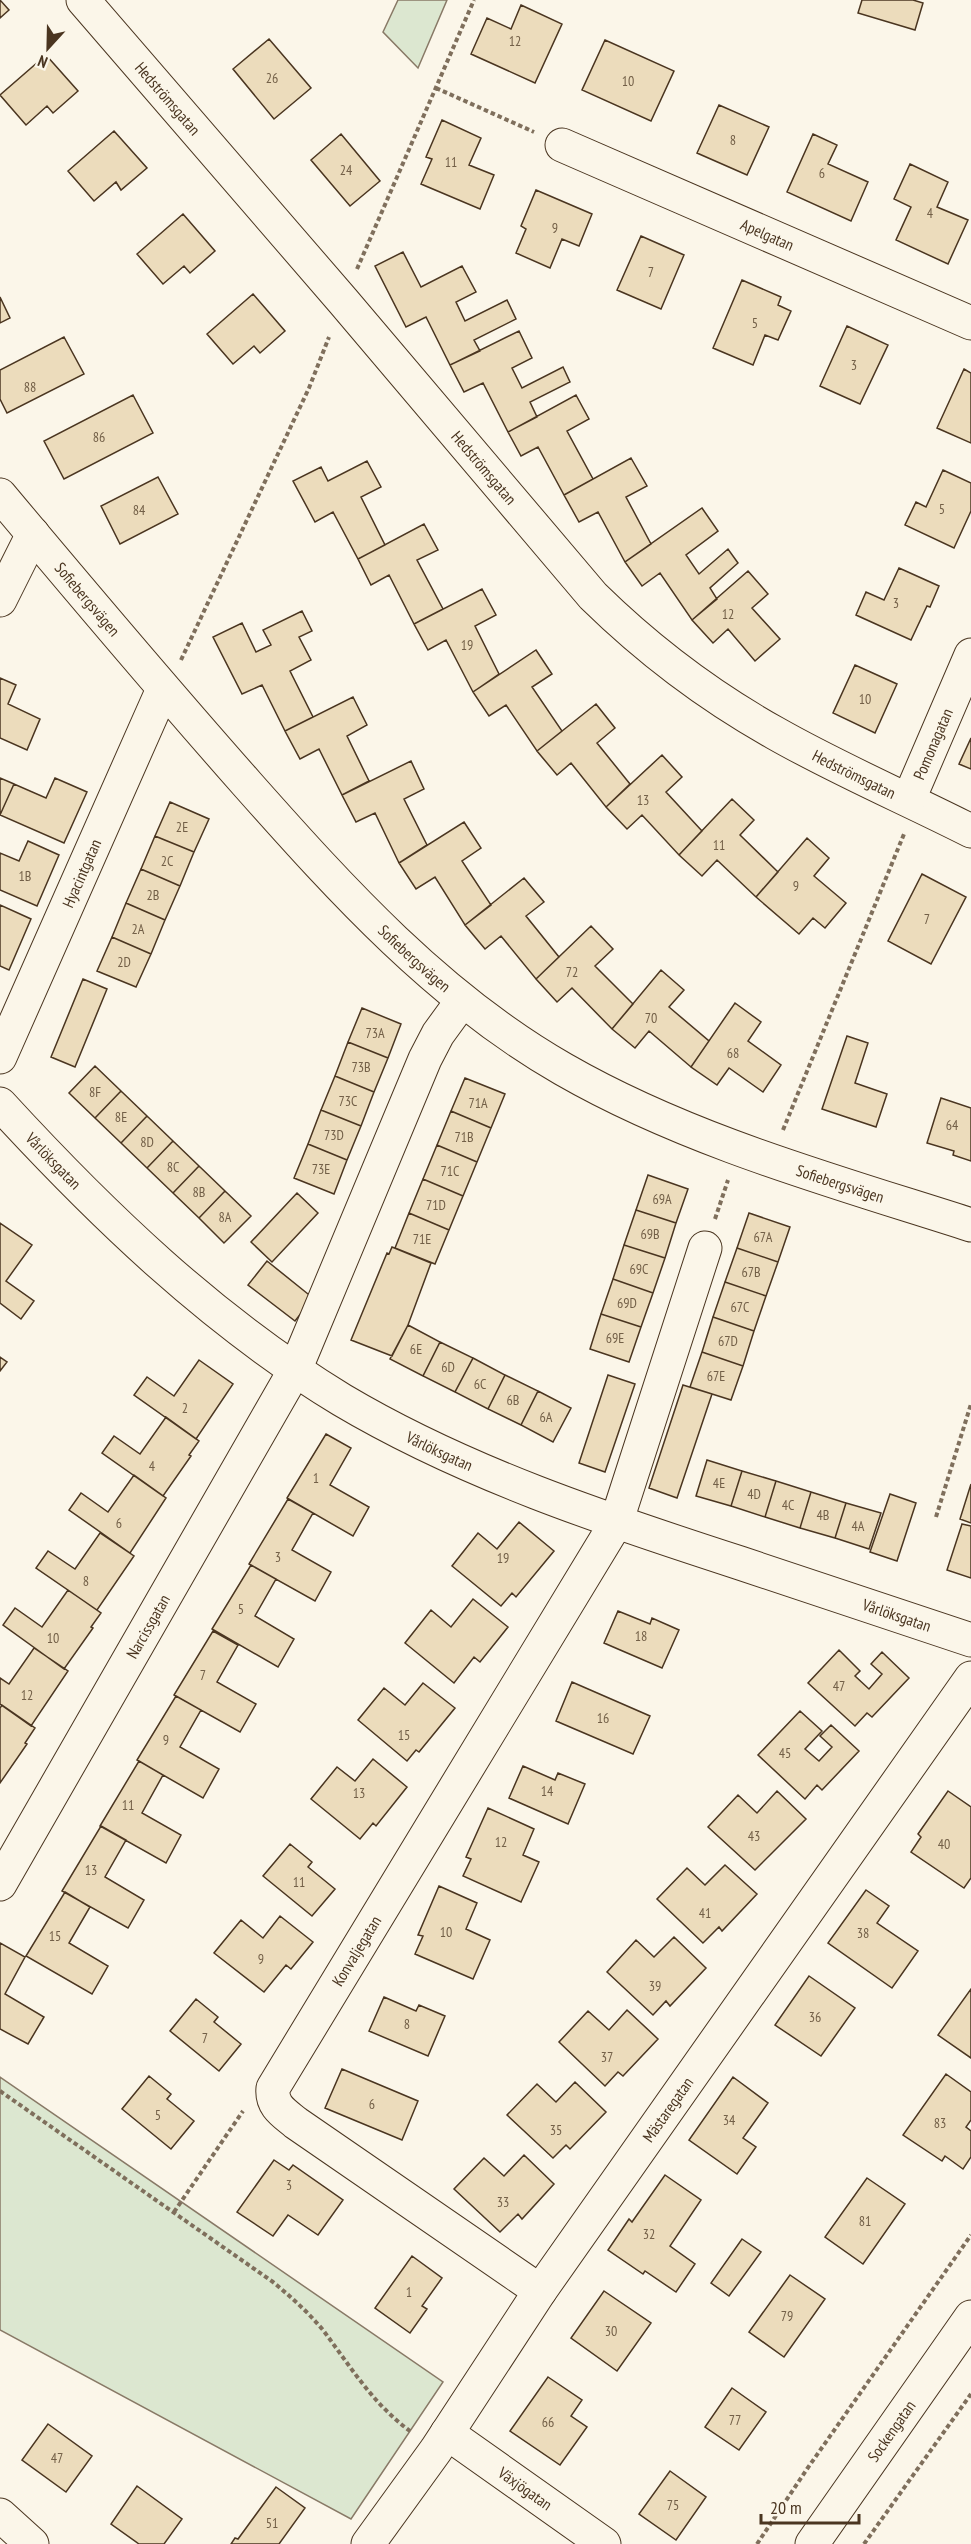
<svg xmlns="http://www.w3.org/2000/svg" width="971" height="2544" font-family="'PT Sans Narrow',sans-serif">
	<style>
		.green { fill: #dce7d0; stroke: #887966; stroke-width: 1.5 }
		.building { fill: #ecdcbc; stroke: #4a3520; stroke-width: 1.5 }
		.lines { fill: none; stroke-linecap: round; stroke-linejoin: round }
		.minor-casing { stroke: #4a3520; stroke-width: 35 }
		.path { stroke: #7f6f5c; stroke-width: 4; stroke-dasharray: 4.5 3; stroke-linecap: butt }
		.minor { stroke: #fbf6e9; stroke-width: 33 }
		.labels { text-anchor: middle; stroke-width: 4.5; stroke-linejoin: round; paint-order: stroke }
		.number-label { font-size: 14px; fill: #725f47 }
		.street-label { font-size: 16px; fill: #4a3520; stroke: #fbf6e9 }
	</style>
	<rect width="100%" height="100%" fill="#fbf6e9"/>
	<path class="green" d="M398,0h49l-29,68 -35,-36z
		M0,2077l443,305 -92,137 -351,-189z"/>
	<path class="building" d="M0,0l9,10 -9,8z
		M862,0h51l10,3 -8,27 -57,-17z
		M521,5l41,19 -27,59 -64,-29 16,-36 24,11z
		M269,39l42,49 -37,31 -41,-50z
		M605,40l69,31 -23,50 -69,-31z
		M46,55l32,36 -25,22 -6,-7 -21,19 -26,-30z
		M719,105l50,22 -22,48 -50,-22z
		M442,120l39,18 -12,27 25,10 -14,34 -59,-25 11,-25 -6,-2z
		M114,131l33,37 -26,22 -5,-8 -22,19 -26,-30z
		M341,134l39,47 -30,25 -39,-46z
		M813,134l24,11 -9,19 40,18 -17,39 -64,-29z
		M910,164l38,18 -11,25 31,13 -20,44 -52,-24 15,-33 -17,-8z
		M536,190l56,24 -13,32 -17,-7 -12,29 -34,-15 10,-24 -5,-3z
		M183,214l32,37 -25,22 -6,-7 -21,18 -26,-30z
		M641,236l43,19 -23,54 -44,-19z
		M403,252l18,35 41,-21 14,26 -20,10 9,19 42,-21 9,19 -42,21 6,11 -30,14 -24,-48 -20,10 -31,-61z
		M742,280l39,17 -3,8 13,6 -13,29 -13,-5 -12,30 -40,-17z
		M253,294l32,37 -25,22 -6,-7 -21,18 -26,-30z
		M0,297l10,21 -10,5z
		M847,326l41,19 -28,59 -40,-18z
		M519,331l13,27 -20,10 10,20 41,-21 7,15 -40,20 7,15 -29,15 -25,-49 -19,9 -14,-27z
		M64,337l20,37 -77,39 -7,-14v-29z
		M964,369l7,4v70l-34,-15z
		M133,395l20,38 -89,46 -20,-38z
		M576,395l13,24 -22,12 26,48 -29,16 -26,-48 -17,9 -13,-24z
		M631,458l16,28 -21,11 25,47 -26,18 -27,-50 -19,10 -15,-27z
		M367,461l14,26 -20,10 24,48 -27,14 -25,-47 -18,10 -22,-41 28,-14 7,14z
		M943,470l28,13v28l-17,37 -49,-23 11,-23 10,5z
		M158,477l20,37 -58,30 -19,-38z
		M702,508l16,23 -32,24 13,19 29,-25 10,14 -28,25 7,11 -25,21 -32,-47 -18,13 -17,-24z
		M424,524l14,26 -21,10 26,49 -29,15 -25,-49 -18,10 -13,-26z
		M899,568l40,18 -9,21 -3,-1 -16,34 -55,-25 10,-23 18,8z
		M748,571l20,23 -16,14 28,31 -25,22 -27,-32 -15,14 -21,-23z
		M482,589l14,26 -21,11 24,48 -26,18 -27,-52 -18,10 -14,-26z
		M302,611l10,20 -13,6 12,23 -21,11 23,46 -28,14 -23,-46 -20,9 -29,-57 29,-14 14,29 15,-7 -8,-15z
		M536,650l16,24 -20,13 30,44 -25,20 -31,-46 -17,11 -16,-24z
		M855,665l42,19 -22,49 -42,-20z
		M0,678l16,7 -8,19 32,15 -13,31 -27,-12z
		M353,697l14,28 -20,11 22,45 -27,14 -23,-46 -19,10 -15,-28z
		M596,704l19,24 -18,15 33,41 -24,23 -35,-44 -14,12 -20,-24z
		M971,738v31l-12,-5z
		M662,755l20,22 -16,15 36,39 -23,24 -37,-40 -15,14 -21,-22z
		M411,761l13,28 -20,10 23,46 -28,18 -24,-50 -19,9 -14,-27z
		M0,778l14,6 -14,31z
		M55,778l32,14 -23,51 -64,-28 14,-31 32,14z
		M732,799l22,21 -14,15 38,37 -22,25 -39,-37 -15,16 -23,-21z
		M170,802l39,17 -15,33 -39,-16z
		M464,822l17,26 -19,13 29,44 -26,20 -30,-48 -19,12 -17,-26z
		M155,836l39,16 -14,34 -39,-17z
		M807,838l22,20 -15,18 32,27 -21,25 -12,-10 -14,16 -43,-37z
		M28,841l31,14 -22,51 -37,-16v-37l19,8z
		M141,869l39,17 -15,34 -39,-17z
		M922,874l44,23 -35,67 -43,-23z
		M524,878l20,24 -18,14 33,41 -23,22 -35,-43 -16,13 -20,-24z
		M126,903l39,17 -14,34 -39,-17z
		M0,905l31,14 -22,51 -9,-4z
		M591,926l22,23 -18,17 38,38 -21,25 -40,-41 -15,14 -21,-23z
		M112,937l39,17 -15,33 -39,-16z
		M661,970l23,20 -15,17 40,34 -18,26 -42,-36 -14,17 -23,-19z
		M83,979l24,10 -32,78 -24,-10z
		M735,1003l26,19 -13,19 33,24 -18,27 -34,-24 -12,17 -26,-18z
		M362,1008l39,16 -13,34 -40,-16z
		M847,1036l21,7 -13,40 32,11 -11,33 -54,-18z
		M348,1042l40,16 -14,34 -39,-16z
		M95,1066l26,25 -26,27 -26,-25z
		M335,1076l39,16 -13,34 -40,-16z
		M465,1078l40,16 -14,34 -40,-17z
		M121,1091l26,25 -26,27 -26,-25z
		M941,1098l30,10v53l-18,-6 1,-4 -27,-8z
		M321,1110l40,16 -14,34 -39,-16z
		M451,1111l40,17 -14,34 -40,-17z
		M147,1116l26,25 -26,27 -26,-25z
		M173,1141l26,25 -26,27 -26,-25z
		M308,1144l39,16 -13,34 -40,-16z
		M437,1145l40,17 -14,34 -40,-17z
		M199,1166l26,25 -26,27 -26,-25z
		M648,1175l40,14 -12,34 -40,-13z
		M423,1179l40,17 -14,34 -40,-17z
		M225,1191l26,25 -27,27 -25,-25z
		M297,1193l21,20 -46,49 -21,-20z
		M636,1210l40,13 -11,35 -41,-13z
		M409,1213l40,17 -14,34 -40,-16z
		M749,1213l41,14 -12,35 -41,-14z
		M0,1223l32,22 -26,36 28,20 -13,18 -21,-16z
		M624,1245l41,13 -12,35 -40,-14z
		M392,1247l39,16 -23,62 -16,31 -41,-16 36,-87 2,1z
		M737,1248l41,14 -12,34 -41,-14z
		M267,1261l46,37 -18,23 -47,-36z
		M613,1279l40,14 -12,34 -40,-13z
		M725,1282l41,14 -12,35 -41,-14z
		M601,1314l40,13 -12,35 -39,-13z
		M713,1317l41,14 -11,35 -41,-14z
		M408,1325l32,17 -17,34 -33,-17z
		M440,1342l33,16 -18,34 -32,-16z
		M702,1352l41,14 -12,34 -41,-13z
		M0,1357l7,5 -7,9z
		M473,1358l32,17 -17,34 -33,-17z
		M199,1360l34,24 -37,55 -62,-44 13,-18 27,19z
		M505,1375l33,16 -17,34 -33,-16z
		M608,1375l27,9 -30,88 -26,-9z
		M683,1385l29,9 -35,104 -28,-10z
		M538,1391l33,17 -18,34 -32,-17z
		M166,1417l33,24 -10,14 2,1 -28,40 -61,-43 12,-17 26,18z
		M326,1434l25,14 -21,37 39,22 -16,29 -66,-38z
		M707,1460l35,11 -11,35 -35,-10z
		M742,1471l34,10 -11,36 -34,-11z
		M134,1475l32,23 -36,55 -61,-43 12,-17 27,19z
		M776,1481l35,11 -11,36 -35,-11z
		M971,1484v39l-11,-4z
		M811,1492l35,11 -11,35 -35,-10z
		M890,1494l26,9 -19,58 -27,-9z
		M288,1499l25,14 -21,37 39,22 -16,29 -66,-37z
		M846,1503l35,10 -12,36 -34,-11z
		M519,1522l35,29 -38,46 -4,-4 -11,13 -49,-40 26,-33 19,16z
		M962,1524l9,2v52l-24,-8z
		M100,1533l34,23 -37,54 -61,-42 12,-17 27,18z
		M251,1565l25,14 -21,37 39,23 -16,28 -66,-38z
		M68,1590l33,23 -10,14 2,1 -29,41 -61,-44 12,-17 27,19z
		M473,1599l35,28 -28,35 -6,-5 -20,26 -49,-40 26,-33 20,17z
		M618,1611l32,13 2,-6 27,12 -17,38 -58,-25z
		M213,1631l25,14 -21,37 39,22 -16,28 -66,-37z
		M34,1648l34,23 -37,55 -31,-22v-26l9,6z
		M839,1650l21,21 -5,5 14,13 13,-15 -11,-10 11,-12 27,26 -37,39 -5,-4 -12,13 -47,-43z
		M572,1682l78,34 -17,38 -77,-33z
		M423,1683l32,25 -36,44 -3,-2 -9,11 -49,-41 26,-32 21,17z
		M176,1696l25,14 -21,37 39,22 -16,29 -66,-38z
		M2,1705l33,23 -10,15 2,1 -27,39v-75z
		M800,1711l22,20 -17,18 14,12 13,-14 -12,-11 11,-11 28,26 -37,39 -5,-5 -12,14 -47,-44z
		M373,1759l34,28 -31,39 -3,-3 -13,16 -49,-40 26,-32 18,14z
		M139,1761l24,14 -21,38 39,22 -15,28 -66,-37z
		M523,1766l32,14 3,-7 27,11 -17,40 -59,-26z
		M777,1791l29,28 -51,51 -47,-43 30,-32 19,18z
		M948,1791l23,16v71l-7,10 -53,-36 10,-15 -3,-3z
		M488,1808l46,21 -11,26 16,7 -18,40 -58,-26 8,-17 -5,-2z
		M101,1826l25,14 -21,37 39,23 -16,28 -66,-37z
		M290,1844l22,18 -4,5 27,22 -23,27 -49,-40z
		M725,1865l32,29 -35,37 -3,-4 -16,16 -46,-44 30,-31 18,17z
		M439,1886l38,17 -11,26 24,11 -17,39 -58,-25 8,-18 -5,-1z
		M866,1890l23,16 -12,17 41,28 -26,37 -64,-45z
		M65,1892l25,15 -21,36 39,23 -16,28 -66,-38z
		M280,1916l33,26 -22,27 -5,-4 -22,27 -50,-39 27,-33 22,18z
		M674,1937l32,31 -36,38 -4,-5 -13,14 -46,-43 29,-32 18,17z
		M0,1943l25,14 -20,37 39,23 -16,27 -28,-15z
		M809,1976l46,32 -34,48 -46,-31z
		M971,1989v69l-33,-23z
		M384,1997l32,14 3,-6 26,11 -17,40 -59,-25z
		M196,1999l22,18 -4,5 27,22 -22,27 -49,-40z
		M627,2010l31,29 -35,37 -5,-4 -13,14 -46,-44 29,-31 21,19z
		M342,2069l76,32 -16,39 -77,-32z
		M946,2074l25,18v28l-5,7 5,4v26l-8,12 -18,-13 -3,5 -39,-26z
		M149,2076l22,18 -4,5 27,22 -23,28 -49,-40z
		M733,2077l35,26 -25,35 13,9 -19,27 -48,-34z
		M575,2082l31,30 -36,37 -4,-4 -13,13 -46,-43 30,-31 19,18z
		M524,2155l30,29 -32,35 -4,-5 -18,18 -46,-43 30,-31 20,18z
		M274,2160l15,10 4,-5 50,35 -25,35 -30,-20 -15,21 -36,-24z
		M665,2175l36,25 -31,46 25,18 -19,28 -31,-21 -2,3 -35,-24 21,-31 3,3z
		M867,2178l38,26 -42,60 -38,-27z
		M742,2239l19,13 -32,44 -18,-13z
		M412,2256l30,22 -20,28 5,3 -17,24 -35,-25z
		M790,2275l35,24 -41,58 -35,-25z
		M604,2291l47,32 -34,48 -46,-33z
		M548,2377l34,23 -11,16 16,11 -27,38 -50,-34z
		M732,2388l34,24 -27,38 -34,-23z
		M48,2424l44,32 -26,36 -44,-32z
		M670,2471l36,26 -30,43 -37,-26z
		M137,2486l45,33 -18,25h-25l-28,-20z
		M276,2487l29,21 -26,36h-48l4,-6 3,1z"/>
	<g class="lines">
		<g class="minor-casing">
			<g id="minor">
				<path id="s1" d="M83,0l260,301 250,295c54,53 116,100 182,137 63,36 131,65 196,98"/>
				<path id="s2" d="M562,145l409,178"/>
				<path id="s3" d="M0,495c82,98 164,195 248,290 94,106 191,213 315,284 125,72 271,112 408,156"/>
				<path d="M0,600l33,-66"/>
				<path id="s4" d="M909,799l62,-144"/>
				<path id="s5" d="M0,1057l163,-368"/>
				<path id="s6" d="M0,1104c102,111 212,217 342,296 123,73 262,119 398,163 77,25 154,51 231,77"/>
				<path id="s7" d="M0,1884l295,-514 130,-311 13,-25 24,-33"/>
				<path id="s8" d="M540,2291l-244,-168c-12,-10 -25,-17 -23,-35l343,-565 89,-275"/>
				<path id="s9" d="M447,2433l157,111"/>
				<path d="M0,2515l32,29"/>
				<path id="s10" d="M368,2544l68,-94 104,-159 431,-613"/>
				<path id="s11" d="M812,2544l159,-227"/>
			</g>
		</g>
		<path class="path" d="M436,88l98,44
			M357,269l117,-269
			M181,660l128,-272 20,-51
			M783,1130l121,-296
			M715,1219l13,-39
			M936,1517l35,-113
			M0,2091l273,191c18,15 35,30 50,48 27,36 50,74 87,101
			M174,2212l69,-101
			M757,2544l50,-75 164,-234
			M864,2544l107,-150"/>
		<use href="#minor" class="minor"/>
	</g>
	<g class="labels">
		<g class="number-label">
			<text x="515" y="46">12</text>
			<text x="272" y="83">26</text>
			<text x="628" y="86">10</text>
			<text x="733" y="145">8</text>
			<text x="451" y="167">11</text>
			<text x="346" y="175">24</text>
			<text x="822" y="178">6</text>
			<text x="930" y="218">4</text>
			<text x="555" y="233">9</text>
			<text x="651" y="277">7</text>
			<text x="755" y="328">5</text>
			<text x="854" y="370">3</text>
			<text x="30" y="392">88</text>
			<text x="99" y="442">86</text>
			<text x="942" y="514">5</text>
			<text x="139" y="515">84</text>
			<text x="896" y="608">3</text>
			<text x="728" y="619">12</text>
			<text x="467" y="650">19</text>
			<text x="865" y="704">10</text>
			<text x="643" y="805">13</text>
			<text x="182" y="832">2E</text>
			<text x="719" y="850">11</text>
			<text x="167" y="866">2C</text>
			<text x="25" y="881">1B</text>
			<text x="796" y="891">9</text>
			<text x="153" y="900">2B</text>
			<text x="927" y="924">7</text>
			<text x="138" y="934">2A</text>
			<text x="124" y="967">2D</text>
			<text x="572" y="977">72</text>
			<text x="651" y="1023">70</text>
			<text x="375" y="1038">73A</text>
			<text x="733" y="1058">68</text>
			<text x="361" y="1072">73B</text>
			<text x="95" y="1097">8F</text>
			<text x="348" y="1106">73C</text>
			<text x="478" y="1108">71A</text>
			<text x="121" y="1122">8E</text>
			<text x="952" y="1130">64</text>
			<text x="334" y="1140">73D</text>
			<text x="464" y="1142">71B</text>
			<text x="147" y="1147">8D</text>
			<text x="173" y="1172">8C</text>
			<text x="321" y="1174">73E</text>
			<text x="450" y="1176">71C</text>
			<text x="199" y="1197">8B</text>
			<text x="662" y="1204">69A</text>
			<text x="436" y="1210">71D</text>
			<text x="225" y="1222">8A</text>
			<text x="650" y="1239">69B</text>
			<text x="763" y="1242">67A</text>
			<text x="422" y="1244">71E</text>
			<text x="639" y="1274">69C</text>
			<text x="751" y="1277">67B</text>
			<text x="627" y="1308">69D</text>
			<text x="740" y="1312">67C</text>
			<text x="615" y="1343">69E</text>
			<text x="728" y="1346">67D</text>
			<text x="416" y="1354">6E</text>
			<text x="448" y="1372">6D</text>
			<text x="716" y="1381">67E</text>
			<text x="480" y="1389">6C</text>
			<text x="513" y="1405">6B</text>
			<text x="185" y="1413">2</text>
			<text x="546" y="1422">6A</text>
			<text x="152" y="1471">4</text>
			<text x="316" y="1483">1</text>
			<text x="719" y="1488">4E</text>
			<text x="754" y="1499">4D</text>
			<text x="788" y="1510">4C</text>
			<text x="823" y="1520">4B</text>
			<text x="119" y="1528">6</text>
			<text x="858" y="1531">4A</text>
			<text x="278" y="1562">3</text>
			<text x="503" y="1563">19</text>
			<text x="86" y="1586">8</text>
			<text x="241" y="1614">5</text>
			<text x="641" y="1641">18</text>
			<text x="53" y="1643">10</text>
			<text x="203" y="1680">7</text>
			<text x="839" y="1691">47</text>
			<text x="27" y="1700">12</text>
			<text x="603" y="1723">16</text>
			<text x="404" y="1740">15</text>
			<text x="166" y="1745">9</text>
			<text x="785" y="1758">45</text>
			<text x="547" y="1796">14</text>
			<text x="359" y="1798">13</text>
			<text x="128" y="1810">11</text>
			<text x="754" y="1841">43</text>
			<text x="501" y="1847">12</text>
			<text x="944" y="1849">40</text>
			<text x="91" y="1875">13</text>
			<text x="299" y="1887">11</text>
			<text x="705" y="1918">41</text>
			<text x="446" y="1937">10</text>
			<text x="863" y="1938">38</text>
			<text x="55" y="1941">15</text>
			<text x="261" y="1964">9</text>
			<text x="655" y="1991">39</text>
			<text x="815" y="2022">36</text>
			<text x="407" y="2029">8</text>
			<text x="205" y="2043">7</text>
			<text x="607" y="2062">37</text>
			<text x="372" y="2109">6</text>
			<text x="158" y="2120">5</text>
			<text x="729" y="2125">34</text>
			<text x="940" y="2128">83</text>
			<text x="556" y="2135">35</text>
			<text x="289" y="2190">3</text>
			<text x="503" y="2207">33</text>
			<text x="865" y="2226">81</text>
			<text x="649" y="2239">32</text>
			<text x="409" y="2297">1</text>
			<text x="787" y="2321">79</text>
			<text x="611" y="2336">30</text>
			<text x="735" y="2425">77</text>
			<text x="548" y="2427">66</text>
			<text x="57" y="2463">47</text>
			<text x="673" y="2510">75</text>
			<text x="272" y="2528">51</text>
		</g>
		<g class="street-label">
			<text dy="6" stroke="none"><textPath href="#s1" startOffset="130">Hedströmsgatan</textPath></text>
			<text dy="6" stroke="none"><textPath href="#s2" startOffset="224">Apelgatan</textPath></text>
			<text dy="6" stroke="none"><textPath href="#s1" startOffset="616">Hedströmsgatan</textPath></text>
			<text dy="6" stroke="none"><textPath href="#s3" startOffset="136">Sofiebergsvägen</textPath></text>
			<text dy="6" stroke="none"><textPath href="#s4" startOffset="60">Pomonagatan</textPath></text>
			<text dy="6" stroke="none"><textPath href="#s1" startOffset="1102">Hedströmsgatan</textPath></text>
			<text dy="6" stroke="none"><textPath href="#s5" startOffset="201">Hyacintgatan</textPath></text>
			<text dy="6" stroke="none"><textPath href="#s3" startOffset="622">Sofiebergsvägen</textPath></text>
			<text dy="6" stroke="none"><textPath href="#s6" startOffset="78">Vårlöksgatan</textPath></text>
			<text dy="6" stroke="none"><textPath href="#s3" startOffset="1108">Sofiebergsvägen</textPath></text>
			<text dy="6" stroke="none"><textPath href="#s6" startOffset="564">Vårlöksgatan</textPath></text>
			<text dy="6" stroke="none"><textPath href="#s6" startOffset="1050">Vårlöksgatan</textPath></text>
			<text dy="6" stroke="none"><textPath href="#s7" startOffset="297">Narcissgatan</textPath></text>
			<text dy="6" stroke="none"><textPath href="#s8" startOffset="501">Konvaljegatan</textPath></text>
			<text dy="6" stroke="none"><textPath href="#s10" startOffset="528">Mästaregatan</textPath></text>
			<text dy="6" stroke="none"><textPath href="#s11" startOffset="138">Sockengatan</textPath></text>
			<text dy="6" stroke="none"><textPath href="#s9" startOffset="96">Växjögatan</textPath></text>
		</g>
	</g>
	<g transform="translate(48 48) rotate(202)" stroke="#fbf6e9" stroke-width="4.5" paint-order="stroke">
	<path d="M0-4.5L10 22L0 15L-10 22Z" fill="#4a3520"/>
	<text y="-9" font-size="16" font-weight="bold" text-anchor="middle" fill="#4a3520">N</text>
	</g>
	<path d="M761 2514v9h98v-9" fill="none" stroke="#4a3520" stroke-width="3"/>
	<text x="770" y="2514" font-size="18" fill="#4a3520" stroke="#fbf6e9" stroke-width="4.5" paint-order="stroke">20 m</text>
</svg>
